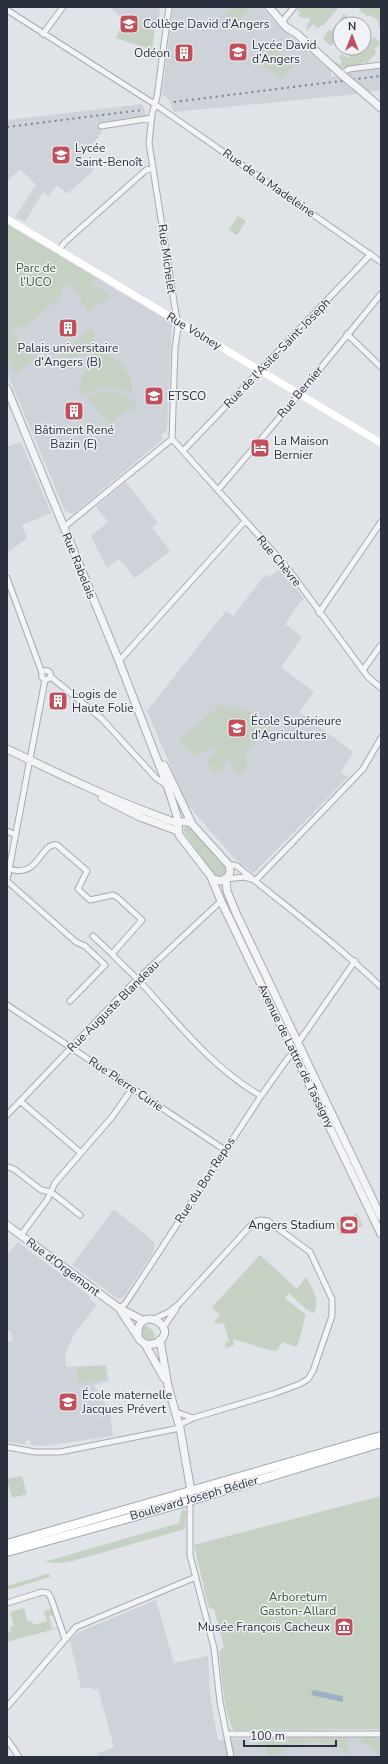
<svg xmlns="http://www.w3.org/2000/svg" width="388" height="1764" font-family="'Nunito Sans',sans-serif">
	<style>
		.built { fill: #ced2d9 }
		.green { fill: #c5d1c2 }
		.water { fill: #9eafc5 }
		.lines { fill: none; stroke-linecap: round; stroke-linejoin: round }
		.minor-casing { stroke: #a6aab2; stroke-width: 7 }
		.tertiary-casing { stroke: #a6aab2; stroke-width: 9 }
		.primary-casing { stroke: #a1a7b2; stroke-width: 10 }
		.minor { stroke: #f3f4f6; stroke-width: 5 }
		.tertiary { stroke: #f3f4f6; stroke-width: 7 }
		.secondary { stroke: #fff; stroke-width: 7 }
		.primary { stroke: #fff; stroke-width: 8 }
		.rail { stroke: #7b8290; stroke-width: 2; stroke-dasharray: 2 4; stroke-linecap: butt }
		.tertiary-bridge-casing { stroke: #a6aab2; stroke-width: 9; stroke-linecap: butt }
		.tertiary-bridge { stroke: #f3f4f6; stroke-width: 7 }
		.labels { text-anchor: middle; stroke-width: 3; stroke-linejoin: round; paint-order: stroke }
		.poi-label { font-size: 12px; fill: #2a303e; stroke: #f0f2f5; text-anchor: start }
		.street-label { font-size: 12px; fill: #2a303e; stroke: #f0f2f5 }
		.park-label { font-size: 12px; fill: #3d5839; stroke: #f0f2f5 }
	</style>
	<rect width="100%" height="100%" fill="#e0e3e8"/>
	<path class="built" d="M113,7h47l-2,21 -22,-6 -6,21 -14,-5 9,-18 -14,-11z
		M173,7h89l14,17 55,47v6l5,-1 21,18 -183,18 -6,-14 -6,-3z
		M381,67v23l-12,2 -21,-17v-3z
		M142,104l5,12 -51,7 6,9 -21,27 13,11 -27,24 -10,-9 -9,12 -5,-5 -18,30 -10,-5 21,-32 -16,-16 -13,12v-61z
		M7,224l165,99 -5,107 -6,5 1,5 -89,74 -8,-3 -58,-138z
		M21,442l30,71 -29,12 5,13 -20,15v-106z
		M126,482l32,41 -6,5 18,23 -35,27 -16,-19 -12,9 -16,-32 17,-14 -12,-15z
		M281,568l23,31 -4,3 -15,22 17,13 -21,30 33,25 -15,20 54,40 -12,20 7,5 -94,96 -19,-14 -48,-55 -40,-93 79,-100 7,5 33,-42 3,3z
		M114,1209l40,33v9l-31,47 -5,1 -46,-34z
		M18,1242l73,55 -2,2 8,6 -22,28 -10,20 1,14 40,-2 3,16 -15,4 16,27 3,24 -69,10 -13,-1v-4l-5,-1 -1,5 -18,-4v-99l5,-1 -1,-10h-4v-76z
		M156,1600l18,63 34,-7 2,39 8,45 40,-2 123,-1v20h-283l-1,-3 17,-7 -16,-58 -5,1 -3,-3 -9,2 -11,-49 9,-8z"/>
	<path class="green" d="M230,7h23l-2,2 -2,-1 -11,16 -13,-9z
		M300,7h12l3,2 4,-2h20l-16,19 -2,-1 -3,3 -5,-4 -6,6 -1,-1 4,-10 -2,-2 -2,2 -8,-3 2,-3 -3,-3z
		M358,7h23v21l-3,-2 1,-5 -2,-1v-1l-8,-4 -3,2v-3l-5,-2z
		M344,14l8,6 -3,4h-9v11l-9,11 -8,-7 6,-10 2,2z
		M126,16l11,4 -1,2 19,5 -3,23 -36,-12z
		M364,33l8,7 2,-3 7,6 -7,7 3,2 -10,11 -3,-1 -5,3 -18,3 -6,-5 1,-1 4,3 2,-4 -3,-3 3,-4 6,4 7,-8 -2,-2h11z
		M271,46l23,17 -12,16 -23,-16z
		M238,216l8,5 -9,14 -8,-5z
		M7,224l90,54 -3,1 -2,3 1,3 14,8 1,4 -19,15 -10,-12 2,-2 -12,-14 -9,7 3,3 -41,36 -3,-4 -8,7 22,24 2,-2 1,2 -18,16 -4,-1 -7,-15z
		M92,328c3,4 3,7 2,12 -2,20 -20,17 -36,17z
		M101,350c14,3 35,28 31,42l-30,-5 -17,8 -7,-8c9,-10 6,-34 23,-37z
		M56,359l26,1 2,3 -2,4 -6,-3 -3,7 -7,-5 -4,3 -8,-9z
		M102,392c13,-1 31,2 35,15l-14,6 -13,11 -22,-25z
		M220,705l27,6 11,6 6,14 -19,23 2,14 -10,6 -9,-14 -4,1 1,9 -14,3 -3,-13 7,-9 -3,-3 -19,8 -14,-16z
		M186,827l4,1 35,39 1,4 -1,4 -6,3 -5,-3 -30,-43v-3z
		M357,1213l6,13 -23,9 -4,-12z
		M260,1255l37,34 9,-12c7,12 14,23 8,36l-7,-3 -18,-17 -4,5 21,17 -9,32 -15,-5 -5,9c-15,-1 -29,-9 -44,-12l1,6 -8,3 -1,-5 4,-2 -5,-17 -9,-1 -1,-2 6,-6 -8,-8z
		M142,1325c9,1 14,8 13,16l-6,2 -8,-6z
		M105,1366l1,14 -28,3 -1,-15z
		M22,1476l5,18 -15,4 -5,-19z
		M381,1496v233l-147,1c-10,-11 -13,-63 -15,-79l5,-4 -10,-38h-4l-2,-4 -14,-60z
		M182,1509l4,2 -1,18 -112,32 -13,2 -16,-1 135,-39z
		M47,1574h2l1,3 -43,13v-4z
		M24,1608l4,14 4,-1 1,4 14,-4 -3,-10 8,-2 2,6 -5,1 3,12h6l-51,14v-10l4,-1 -1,-4 4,-1 -4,-14z
		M347,1737l6,3h-4l-3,7 4,3 -2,3 -5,-1 1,-4c-24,-10 -47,-6 -68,7l1,2h-6l-13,-19z
		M362,1737h19v18l-21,-14z"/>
	<path class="water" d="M313,1690l30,6v-1v7l-32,-7z"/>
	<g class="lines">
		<g class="minor-casing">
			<path id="minor" d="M169,7l-12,90 -5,17 -3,29 29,184 -3,21 -3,91
				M7,10l149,95 225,157
				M281,23l13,-16
				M43,34l20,-27
				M341,74l8,-5 32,-4
				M101,126l51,-8
				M59,250l5,-7 82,-73 7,-2
				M347,334l34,33
				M172,439l114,127 82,111 13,11
				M183,451l188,-197
				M218,490l78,-92 85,-104
				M64,527l108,-88
				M7,578l35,95
				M319,613l62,-91
				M119,661l126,-140
				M363,670l18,-25
				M41.5 675a4.5 4.5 0 1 1 9 0a4.5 4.5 0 1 1-9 0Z
				M51,677l51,42 54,59 10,7
				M7,831l9,4
				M228,864l9,2c48,40 99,77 144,121
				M10,869c29,10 30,-27 47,-24l30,26 -9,18 12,11 23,-5 4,2 25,23 -30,34 -19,-18
				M226,879l18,-2 7,2
				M7,880l38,-200
				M7,881l69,61 9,4 20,19 -35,36
				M255,881l108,-112 18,-31
				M112,954c10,11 22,21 32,32 36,40 70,83 117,110
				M7,1005l218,145
				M297,1041l3,-1 55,-79
				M20,1101l61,52
				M7,1115l121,-127 93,-87
				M8,1167l6,2 27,21 10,2 29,23
				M21,1235l26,-35 8,-17 57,-66 20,-28
				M119,1308l6,-4 136,-208 27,-38 6,-5
				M154,1319l15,-7 10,-8 74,-81 7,-3 8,1 42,31 22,47v17l-19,55 -5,8 -8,5 -27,10 -80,24 -14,7
				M163,1328l13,-19
				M176,1412l17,6
				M7,1447l28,5h25l120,-24
				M190,1500v55l24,93 6,54 11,55
				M7,1603l35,-11 6,1 3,5 14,41
				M7,1707l69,-80 120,-50
				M226,1734h155
				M7,1739l12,18"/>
		</g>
		<g class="tertiary-casing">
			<path id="tertiary" d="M269,7l17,20 11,7 44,40
				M365,94l16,14
				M7,389l112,272 48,124 10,31 2,19 34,44 8,2 8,-5 1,-5 -1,-6 -38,-42c-5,-2 -10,-1 -15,-1 -6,-1 -12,-4 -18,-6 -52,-19 -101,-43 -151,-67
				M164,765l28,59
				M102,798l38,19 38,14
				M211,877l10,24 160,333
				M226,879l1,12 9,22 145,304
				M7,1225l112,83 25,13
				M119,1308l21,32 5,4 19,34
				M138,1334c-1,-29 40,-10 22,7 -5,4 -10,4 -15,3
				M160,1340l8,46 12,42 11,63"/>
		</g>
		<g class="primary-casing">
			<path id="primary" d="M7,1544l374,-108
				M7,1552l172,-48 202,-61"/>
		</g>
		<use href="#minor" class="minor"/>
		<use href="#tertiary" class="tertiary"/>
		<path class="secondary" d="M7,219l374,224"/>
		<use href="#primary" class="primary"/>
		<path class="rail" d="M174,102l207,-26
			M7,127l136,-17"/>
		<g class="tertiary-bridge-casing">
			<path id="tertiary-bridge" d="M341,74l24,20"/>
		</g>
		<use href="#tertiary-bridge" class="tertiary-bridge"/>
	</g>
	<defs>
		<g id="school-square" transform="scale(1)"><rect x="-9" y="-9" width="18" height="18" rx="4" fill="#c2505c" stroke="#f0f2f5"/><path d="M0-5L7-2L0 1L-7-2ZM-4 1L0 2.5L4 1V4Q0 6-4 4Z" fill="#fff"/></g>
		<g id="building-square" transform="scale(1)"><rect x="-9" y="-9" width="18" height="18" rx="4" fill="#c2505c" stroke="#f0f2f5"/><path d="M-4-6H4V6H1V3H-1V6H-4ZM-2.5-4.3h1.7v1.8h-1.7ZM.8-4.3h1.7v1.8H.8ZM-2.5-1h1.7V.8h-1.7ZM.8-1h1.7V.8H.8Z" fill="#fff"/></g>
		<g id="university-square" transform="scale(1)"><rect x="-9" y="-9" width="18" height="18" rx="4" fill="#c2505c" stroke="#f0f2f5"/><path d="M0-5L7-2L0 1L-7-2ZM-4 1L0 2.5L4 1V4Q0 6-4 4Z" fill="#fff"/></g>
		<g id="hotel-square" transform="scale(1)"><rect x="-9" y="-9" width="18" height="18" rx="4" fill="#c2505c" stroke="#f0f2f5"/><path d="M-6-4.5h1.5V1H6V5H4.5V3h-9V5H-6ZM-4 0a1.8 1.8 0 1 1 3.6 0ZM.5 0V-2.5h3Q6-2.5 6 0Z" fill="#fff"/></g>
		<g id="stadium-square" transform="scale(1)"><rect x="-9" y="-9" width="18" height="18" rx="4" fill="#c2505c" stroke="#f0f2f5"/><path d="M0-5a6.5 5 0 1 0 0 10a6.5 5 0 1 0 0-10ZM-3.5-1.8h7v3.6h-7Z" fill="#fff"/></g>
		<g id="museum-square" transform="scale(1)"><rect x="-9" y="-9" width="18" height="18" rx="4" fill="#c2505c" stroke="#f0f2f5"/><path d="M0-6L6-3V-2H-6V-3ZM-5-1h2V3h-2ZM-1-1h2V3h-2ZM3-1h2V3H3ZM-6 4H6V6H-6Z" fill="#fff"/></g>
	</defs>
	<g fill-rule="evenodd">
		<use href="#school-square" x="129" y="24"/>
		<use href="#school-square" x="238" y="52"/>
		<use href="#building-square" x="184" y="53"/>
		<use href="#school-square" x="61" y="155"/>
		<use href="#building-square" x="68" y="328"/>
		<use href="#university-square" x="154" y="396"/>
		<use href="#building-square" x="74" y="411"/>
		<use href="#hotel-square" x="260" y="448"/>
		<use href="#building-square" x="58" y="701"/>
		<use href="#university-square" x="237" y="728"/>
		<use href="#stadium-square" x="349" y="1225"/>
		<use href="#school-square" x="68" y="1402"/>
		<use href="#museum-square" x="344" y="1627"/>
	</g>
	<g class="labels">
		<g class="poi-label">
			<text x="143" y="28">Collège David d’Angers</text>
			<text x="252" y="49">Lycée David<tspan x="252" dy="14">d’Angers</tspan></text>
			<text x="170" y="57" text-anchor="end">Odéon</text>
			<text x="75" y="152">Lycée<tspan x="75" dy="14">Saint-Benoît</tspan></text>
			<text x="68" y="352" text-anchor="middle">Palais universitaire<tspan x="68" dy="14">d'Angers (B)</tspan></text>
			<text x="168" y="400">ETSCO</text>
			<text x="74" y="434" text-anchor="middle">Bâtiment René<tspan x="74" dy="14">Bazin (E)</tspan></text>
			<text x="274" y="445">La Maison<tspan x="274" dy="14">Bernier</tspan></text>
			<text x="72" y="698">Logis de<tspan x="72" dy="14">Haute Folie</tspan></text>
			<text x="251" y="725">École Supérieure<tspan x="251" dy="14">d'Agricultures</tspan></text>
			<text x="335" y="1229" text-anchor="end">Angers Stadium</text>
			<text x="82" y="1399">École maternelle<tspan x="82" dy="14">Jacques Prévert</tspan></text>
			<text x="330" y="1631" text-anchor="end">Musée François Cacheux</text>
		</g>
		<g class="street-label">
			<text transform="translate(269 183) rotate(35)" y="4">Rue de la Madeleine</text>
			<text transform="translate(167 259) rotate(82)" y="4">Rue Michelet</text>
			<text transform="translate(194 331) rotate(31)" y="4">Rue Volney</text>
			<text transform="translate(277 353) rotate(-46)" y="4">Rue de l'Asile-Saint-Joseph</text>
			<text transform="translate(300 392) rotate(-50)" y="4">Rue Bernier</text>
			<text transform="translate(279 561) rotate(50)" y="4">Rue Chèvre</text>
			<text transform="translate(79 566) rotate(68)" y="4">Rue Rabelais</text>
			<text transform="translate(113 1006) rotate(-45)" y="4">Rue Auguste Blandeau</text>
			<text transform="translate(296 1056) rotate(64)" y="4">Avenue de Lattre de Tassigny</text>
			<text transform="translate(126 1084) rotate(34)" y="4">Rue Pierre Curie</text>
			<text transform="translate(205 1180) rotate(-57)" y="4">Rue du Bon Repos</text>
			<text transform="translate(63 1267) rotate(37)" y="4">Rue d'Orgemont</text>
			<text transform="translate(194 1498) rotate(-16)" y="4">Boulevard Joseph Bédier</text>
		</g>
		<g class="park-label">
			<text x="36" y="272">Parc de<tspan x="36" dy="14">l’UCO</tspan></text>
			<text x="298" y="1601">Arboretum<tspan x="298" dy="14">Gaston-Allard</tspan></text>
		</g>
	</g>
	<rect width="388" height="1764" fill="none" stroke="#2a303e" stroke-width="16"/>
	<g transform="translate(352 36)"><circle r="19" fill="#f0f2f5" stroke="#a1a4ac"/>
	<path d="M0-3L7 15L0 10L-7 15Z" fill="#c2505c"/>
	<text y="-6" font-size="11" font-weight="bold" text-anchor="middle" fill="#2a303e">N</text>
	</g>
	<path d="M244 1740v6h92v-6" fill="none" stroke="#2a303e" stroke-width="2"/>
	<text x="250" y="1740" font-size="12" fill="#2a303e" stroke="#f0f2f5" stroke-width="3" paint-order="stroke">100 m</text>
</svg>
